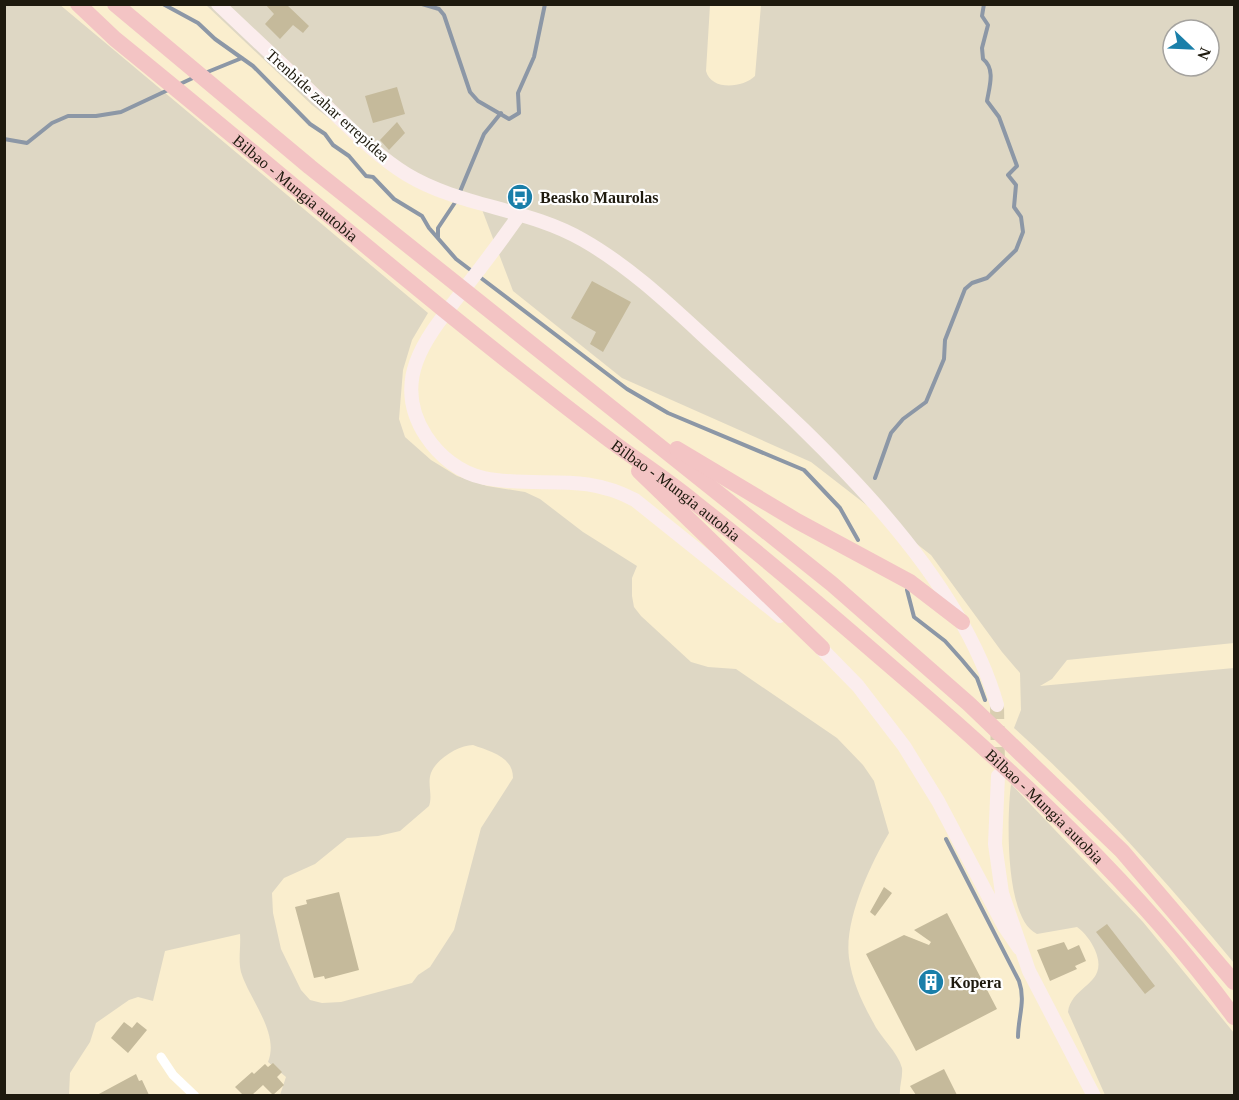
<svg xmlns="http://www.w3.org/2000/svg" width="1239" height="1100" font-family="'Times New Roman',serif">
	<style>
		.green { fill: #ded7c4; fill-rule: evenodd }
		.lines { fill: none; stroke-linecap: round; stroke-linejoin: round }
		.stream { stroke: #8c97a6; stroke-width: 4 }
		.building { fill: #c5ba9b }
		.secondary-tunnel { stroke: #d9ceb1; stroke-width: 14; stroke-dasharray: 14 7; stroke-linecap: butt }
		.street { stroke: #fff; stroke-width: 9 }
		.secondary { stroke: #fbeded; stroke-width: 14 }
		.highway { stroke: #f3c4c4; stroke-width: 16 }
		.labels { text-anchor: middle; stroke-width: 4.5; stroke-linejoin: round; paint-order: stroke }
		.street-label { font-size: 16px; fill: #1e1a0e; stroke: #fff }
		.poi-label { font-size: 16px; font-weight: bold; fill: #1e1a0e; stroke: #fff; text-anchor: start }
	</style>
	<rect width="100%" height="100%" fill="#faeece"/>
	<path class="green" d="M59,4l369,309 -16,27 -9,30 -4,49 6,18 26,23 26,16 30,10 38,6 15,7 43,33 54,34 -5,12v18l2,11 7,9 50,46 17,5 28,2 101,69 26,27 11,16 15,52c-19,32 -45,87 -40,125 3,23 13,44 24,64 7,15 25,30 29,46 1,9 -3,19 -2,28l-620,-1 6,-18 -18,-15c12,-29 -19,-63 -27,-90 -3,-12 0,-26 -1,-38l-75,17 -12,50 -15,-4 -9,3 -33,23 -6,19 -20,31 -1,22 -64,1v-1091zM473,745c16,6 40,11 40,33l-32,50 -27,102 -24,37 -12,8 -6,8 -71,19 -19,1 -12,-3 -9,-10 -20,-41 -8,-36 -1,-20 12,-15 31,-14 32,-26 31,-2 22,-5 29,-25c4,-11 -2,-22 2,-33 5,-14 28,-28 42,-28z
		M206,5h504l-4,66c5,20 37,17 49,5l6,-71h473v638l-167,17 -15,19 -12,7 194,-18v295c-68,-82 -140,-163 -220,-235l7,-18 -1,-37 -18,-21 -71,-97 -120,-93 -189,-84 -109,-87 -35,-92h-14l-98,-52 -54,-42zM1173,30h36v36h-36z
		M1011,784l132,138 91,111v62h-129l-37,-83c4,-28 42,-27 27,-62 -4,-9 -10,-17 -18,-23l-40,7c-33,-15 -30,-119 -26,-150z"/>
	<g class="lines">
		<path class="stream" d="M163,4l35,19 17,16 38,27 57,58 15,10 8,11 16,11 17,20 7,1 21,22 28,17 7,12 27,31 171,130 41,24 136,57 36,38 18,32
			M422,4l17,5 5,6 26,77 8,9 31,18 10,-6 -1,-20 16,-36 11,-53
			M205,73l37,-15
			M180,84l15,-7
			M4,139l23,4 25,-20 16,-7h28l25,-4 47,-22
			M459,194l25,-60 17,-21
			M438,237v-9l18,-27
			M875,478l16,-45 12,-14 23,-17 18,-43 1,-19 20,-51 7,-6 15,-5 29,-28 7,-18 -2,-15 -7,-10 2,-22 -8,-10 9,-9 -18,-49 -12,-16c2,-13 9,-32 -4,-42l-1,-11 6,-23 -6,-9 2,-12
			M907,590l7,27 31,24 17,19 15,18 8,22
			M946,839l73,142c7,20 -1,36 -1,56"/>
	</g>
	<path class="building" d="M265,4h21l23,22 -6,7 -10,-8 -13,14 -15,-15 9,-10z
		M397,87l8,27 -32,9 -8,-27z
		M397,122l8,11 -16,17 -9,-10z
		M592,281l39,21 -28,50 -13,-8 6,-12 -25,-14z
		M884,887l8,6 -17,23 -5,-4z
		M339,892l20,78 -34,9 -1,-3 -10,2 -19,-71 12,-3 -1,-4z
		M947,913l50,96 -81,42 -50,-97 38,-19 25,10 2,-3 -17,-12z
		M1107,924l48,62 -10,8 -49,-62z
		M1064,942l4,8 11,-5 7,16 -11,5 2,3 -27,12 -13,-31z
		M124,1022l8,6 5,-6 10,8 -19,23 -17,-15z
		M273,1063l9,9 -5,5 7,8 -11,10 -10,-10 -11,10h-9l-8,-8 17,-15 2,2 11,-10 3,3z
		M944,1069l13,26h-41l-6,-9z
		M136,1074l3,7 3,-1 7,15h-52z"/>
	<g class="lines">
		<path class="secondary-tunnel" d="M997,705l1,63"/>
		<path class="street" d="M161,1057l12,18 22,21"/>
		<path class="secondary" d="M218,4c34,32 68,64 102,96 28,26 54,54 86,74 54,33 122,34 177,66 51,29 94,72 138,112 101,93 238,218 276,353
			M520,214c-17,24 -34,47 -52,70 -35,46 -81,92 -42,152 13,20 34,37 58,42 55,11 97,-7 151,22l145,116
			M815,642l43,44 46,60 34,55 66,125 15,22
			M998,776l-3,68 7,49 27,78 65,125"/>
		<g class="highway">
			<path id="s1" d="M78,4l37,35c163,132 322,270 488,396 30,23 62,43 91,67 69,54 135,111 201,168 123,105 243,216 339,347"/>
			<path d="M115,4l195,163 522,417 137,120 153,147 112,131"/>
			<path d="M677,449l120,72 113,61 52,40"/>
			<path d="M639,471l183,177"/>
		</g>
	</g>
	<defs>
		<g id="bus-disc" transform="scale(1.35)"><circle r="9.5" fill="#1a7fa9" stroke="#fff"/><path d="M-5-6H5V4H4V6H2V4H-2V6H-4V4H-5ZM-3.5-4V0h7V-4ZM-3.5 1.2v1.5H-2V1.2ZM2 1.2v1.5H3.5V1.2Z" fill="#fff"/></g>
		<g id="building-disc" transform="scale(1.35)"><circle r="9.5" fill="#1a7fa9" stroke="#fff"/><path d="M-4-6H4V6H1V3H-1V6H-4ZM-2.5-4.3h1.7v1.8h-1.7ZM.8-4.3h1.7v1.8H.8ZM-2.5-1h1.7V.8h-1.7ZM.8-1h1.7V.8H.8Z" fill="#fff"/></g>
	</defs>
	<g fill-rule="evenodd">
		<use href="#bus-disc" x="520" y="197"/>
		<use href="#building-disc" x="931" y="982"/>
	</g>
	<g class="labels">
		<g class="street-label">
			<text transform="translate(328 105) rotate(42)" y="6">Trenbide zahar errepidea</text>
			<text dy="6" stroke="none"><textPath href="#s1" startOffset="285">Bilbao - Mungia autobia</textPath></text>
			<text dy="6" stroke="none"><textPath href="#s1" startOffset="771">Bilbao - Mungia autobia</textPath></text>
			<text dy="6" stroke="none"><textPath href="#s1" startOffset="1257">Bilbao - Mungia autobia</textPath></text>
		</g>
		<g class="poi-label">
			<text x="540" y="203">Beasko Maurolas</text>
			<text x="950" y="988">Kopera</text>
		</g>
	</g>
	<rect width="1239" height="1100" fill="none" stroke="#1e1a0e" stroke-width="12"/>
	<g transform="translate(1191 48) rotate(113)"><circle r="28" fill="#ffffff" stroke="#a5a39f" stroke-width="1.5"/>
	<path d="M0-4.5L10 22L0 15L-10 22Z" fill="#1a7fa9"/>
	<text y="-9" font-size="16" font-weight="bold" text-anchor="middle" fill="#1e1a0e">N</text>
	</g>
</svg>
